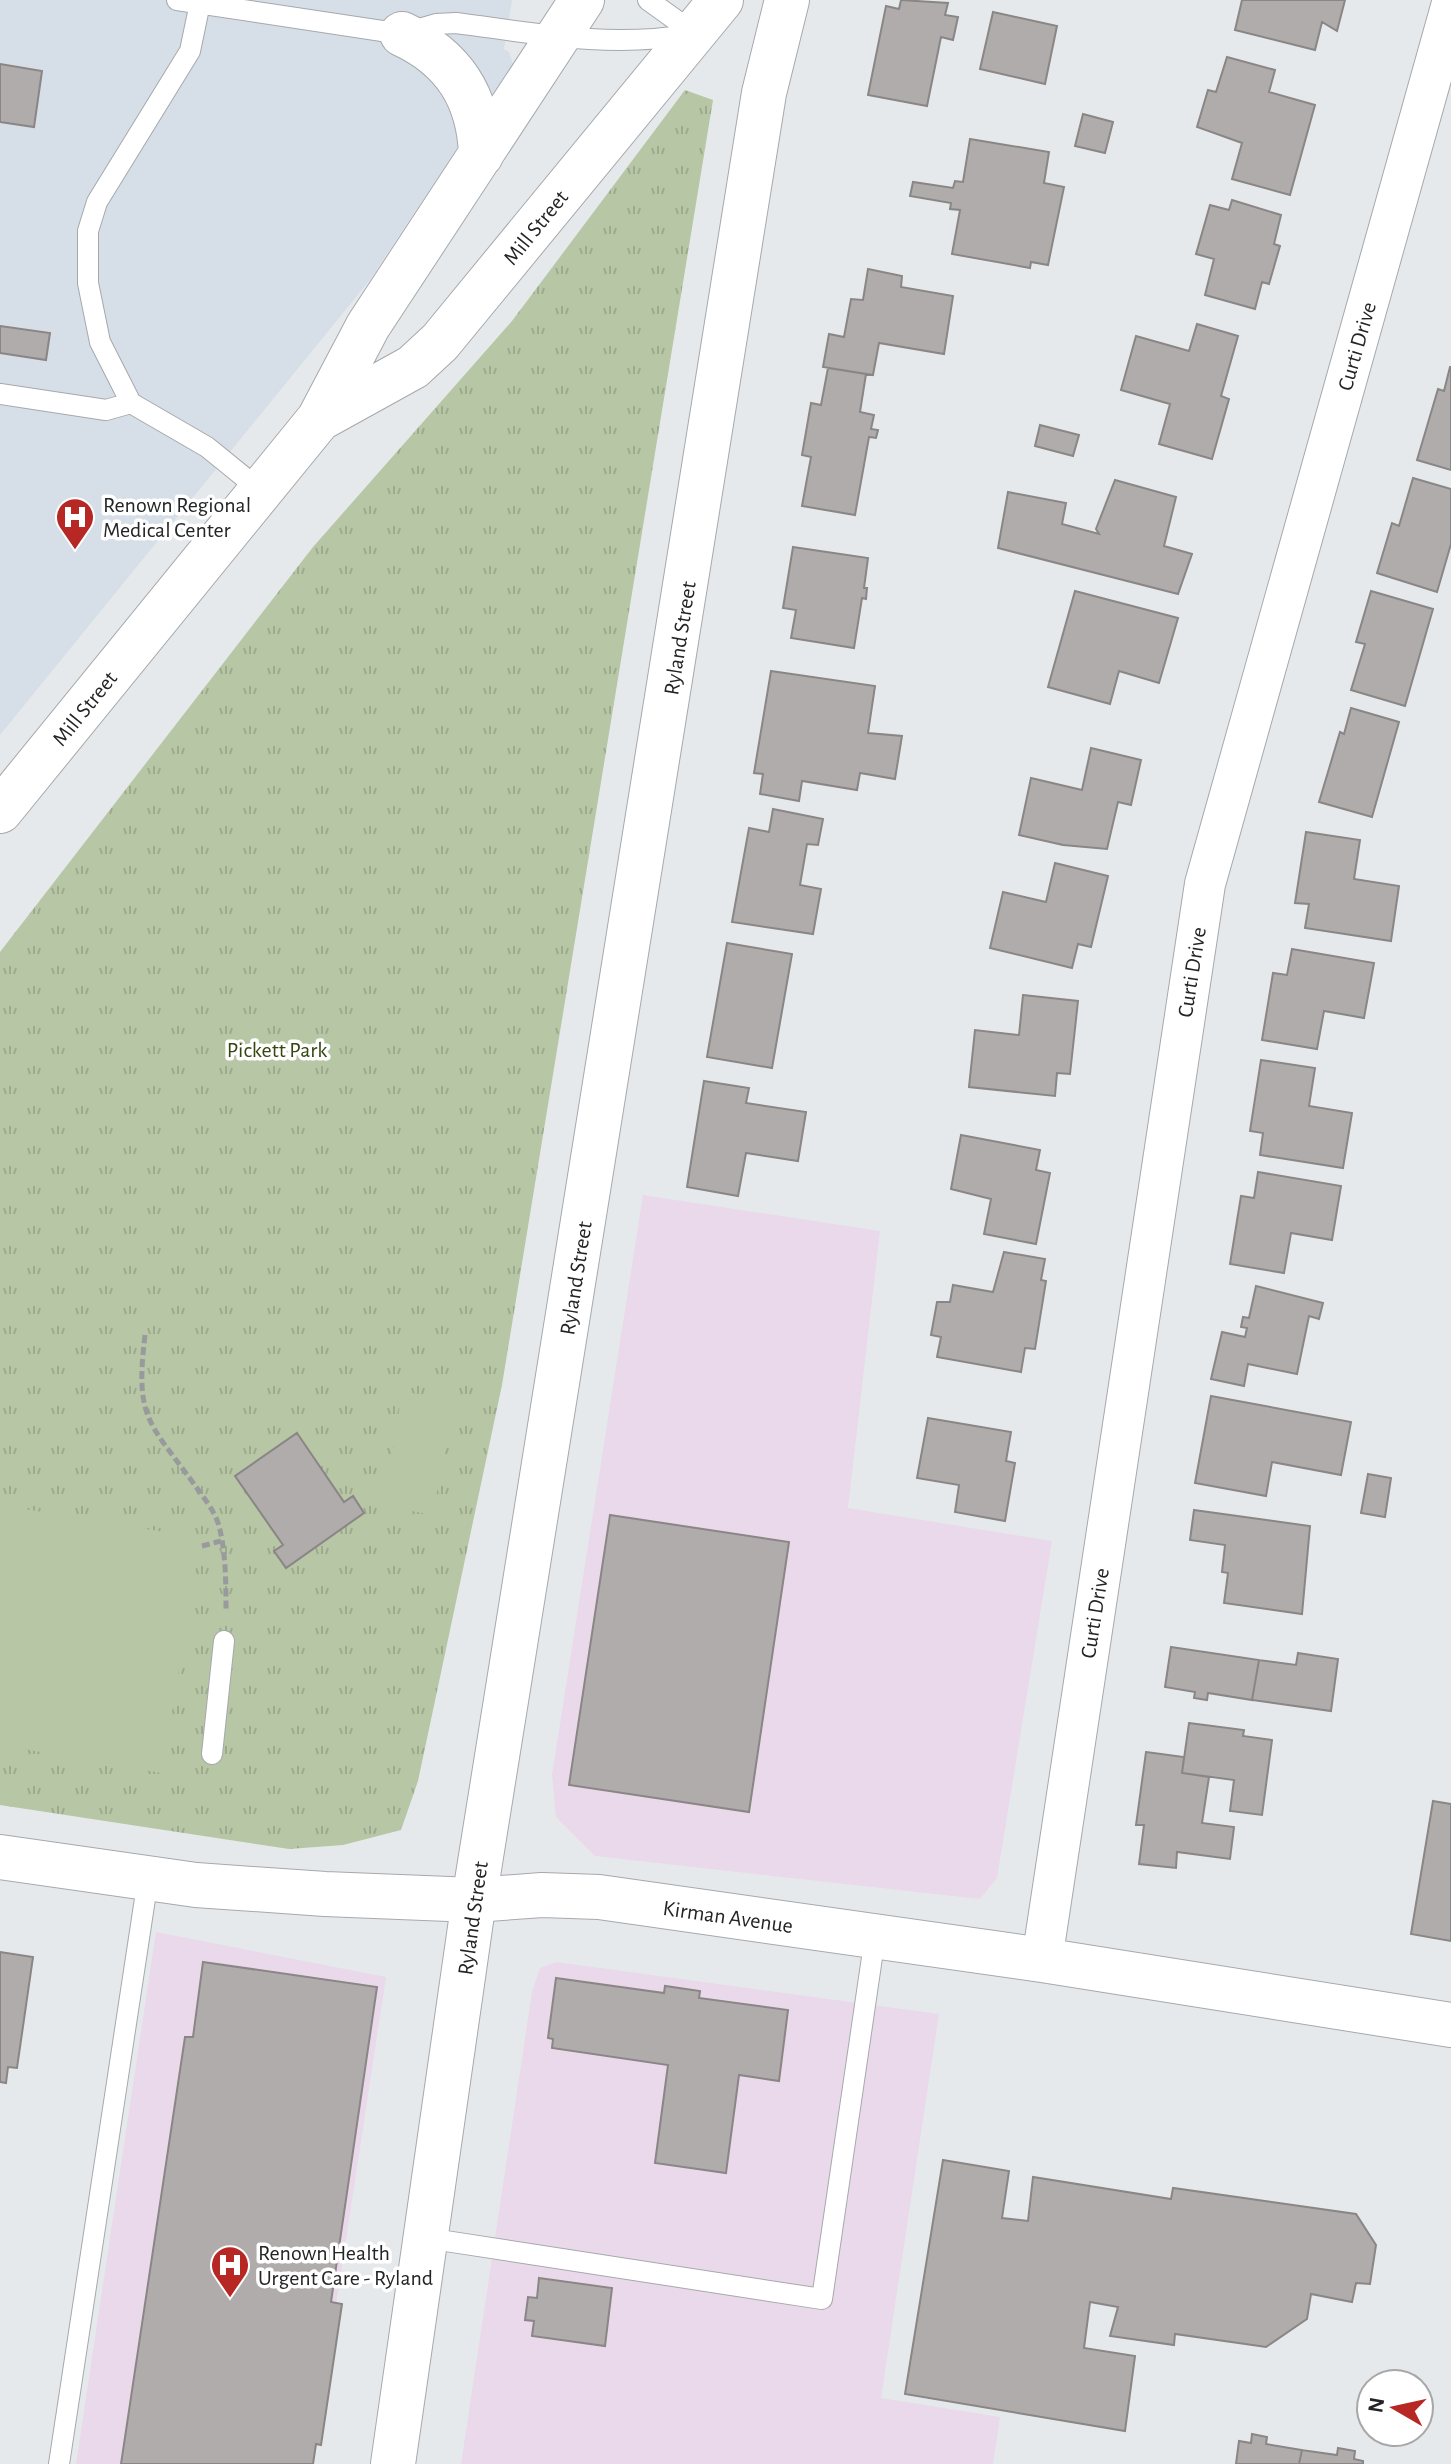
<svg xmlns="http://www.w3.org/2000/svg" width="1451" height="2464" font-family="'Alegreya Sans',sans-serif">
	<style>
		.commercial { fill: #ead9ea }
		.built { fill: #d6dee7 }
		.grass { fill: url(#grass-tufts) }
		.pitch { fill: #b7c6a4 }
		.building { fill: #b0acab; stroke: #8a8685; stroke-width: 2 }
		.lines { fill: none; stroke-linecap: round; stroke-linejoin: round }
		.service-casing { stroke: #a6a9ac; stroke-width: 22 }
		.minor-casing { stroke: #a6a9ac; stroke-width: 42 }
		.tertiary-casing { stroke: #a6a9ac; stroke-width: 46 }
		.secondary-casing { stroke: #a6a9ac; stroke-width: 46 }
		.path { stroke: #989a9d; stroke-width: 5; stroke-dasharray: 8 4; stroke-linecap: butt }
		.service { stroke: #fff; stroke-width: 20 }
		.minor { stroke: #fff; stroke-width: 40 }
		.tertiary { stroke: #fff; stroke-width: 44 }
		.secondary { stroke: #fff; stroke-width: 44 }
		.labels { text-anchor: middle; stroke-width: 7; stroke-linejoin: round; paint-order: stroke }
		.street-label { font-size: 22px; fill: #232425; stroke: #fff }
		.poi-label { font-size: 22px; fill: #232425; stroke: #fff; text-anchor: start }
		.park-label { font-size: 22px; fill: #354611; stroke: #fff }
	</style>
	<defs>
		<pattern id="grass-tufts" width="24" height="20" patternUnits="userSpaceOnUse" patternTransform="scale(2)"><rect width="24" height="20" fill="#b7c6a4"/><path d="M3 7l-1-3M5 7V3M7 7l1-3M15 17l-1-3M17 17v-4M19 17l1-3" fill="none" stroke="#9daa8d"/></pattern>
	</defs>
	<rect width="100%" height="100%" fill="#e6e9ec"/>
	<path class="commercial" d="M643,1195l237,36 -32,277 204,33 -55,337 -17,21 -385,-43 -39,-39 -4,-42z
		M156,1932l230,45 -74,487h-236z
		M556,1962l383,52 -58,384 119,19 -7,47h-532l71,-472 8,-24z"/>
	<path class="built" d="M0,0h512l-8,49 5,3 4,12 -144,217 -369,454z"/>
	<path class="grass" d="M685,90l28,10 -211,1285 -84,396 -17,49 -58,15 -54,4 -289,-44v-853l313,-405 199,-226z"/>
	<path class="pitch" d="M402,1392l51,6 -20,117 -49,-9z
		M0,1505l201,33 -39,235 -162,-28z"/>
	<path class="building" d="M901,0l47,3 -3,12 13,2 -5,23 -12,-3 -14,69 -59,-11 18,-89 13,3z
		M1242,0h103l-8,31 -15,-9 -7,28 -80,-20z
		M993,12l64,14 -12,58 -65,-15z
		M1227,57l48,13 -6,22 46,13 -25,90 -58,-16 10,-36 -45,-16 11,-37 8,2z
		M0,64l42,7 -8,56 -34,-5z
		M1083,114l30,8 -8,31 -30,-7z
		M970,139l79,13 -5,31 20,4 -16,78 -17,-3 -1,6 -78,-14 8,-44 -10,-1 1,-6 -41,-7 3,-14 40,6 2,-7 8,1z
		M1232,200l49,15 -7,29 6,2 -11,38 -7,-2 -7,27 -50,-14 9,-36 -18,-5 14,-49 19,5z
		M868,269l34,7 -1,11 52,9 -9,58 -65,-11 -6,32 -50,-8 6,-33 15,3 7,-38 12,1z
		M1197,324l41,12 -17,60 8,3 -17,60 -53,-15 11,-40 -49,-14 15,-54 53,15z
		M0,326l50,7 -4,27 -46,-7z
		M1450,367h1v103l-34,-10 21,-71 6,2z
		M828,368l38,6 -6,38 14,3 -3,14 7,1 -2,8 -7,-1 -14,78 -53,-9 9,-49 -9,-2 9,-52 10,2z
		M1040,425l39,10 -6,21 -38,-10z
		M1413,478l38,11v55l-14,48 -60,-19 15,-50 7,3z
		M1115,480l61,17 -12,49 28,8 -14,40 -180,-46 10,-56 58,11 -4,21 37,10 -3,-5z
		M793,547l75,11 -4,30h3l-1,11 -4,-1 -8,50 -63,-10 5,-28 -13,-2z
		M1075,591l103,27 -19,65 -40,-12 -9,33 -62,-17z
		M1371,591l62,18 -28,97 -54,-16 14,-46 -9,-2z
		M771,671l104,15 -7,47 34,3 -7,43 -35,-6 -3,17 -55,-9 -3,20 -39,-7 3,-20 -9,-1z
		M1351,708l48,14 -27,95 -53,-15 21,-70 4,2z
		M1091,748l50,12 -10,45 -13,-3 -11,47 -44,-4 -44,-10 12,-57 51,12z
		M773,809l50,10 -5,26 -11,-1 -7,41 21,4 -8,45 -81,-12 17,-94 20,4z
		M1306,832l54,8 -6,39 45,7 -8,55 -86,-13 4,-24 -14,-1z
		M1055,863l53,13 -17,71 -13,-3 -6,24 -82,-20 13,-56 43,10z
		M727,943l65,11 -20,114 -65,-11z
		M1292,949l82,14 -10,55 -40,-7 -7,38 -55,-9 11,-67 14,2z
		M1023,995l55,6 -8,73 -13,-1 -2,23 -86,-9 6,-57 44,5z
		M1261,1060l54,8 -6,38 43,7 -9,55 -83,-13 3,-22 -13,-2z
		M704,1081l45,7 -3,15 60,9 -8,49 -52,-8 -8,43 -51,-9z
		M961,1135l79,15 -4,20 14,3 -14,71 -52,-10 7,-35 -40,-10z
		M1258,1172l83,14 -9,54 -41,-7 -7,40 -54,-9 11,-68 13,2z
		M1004,1252l41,7 -4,21 5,1 -11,68 -10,-1 -4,24 -84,-15 4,-20 -10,-2 6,-33h13l3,-17 40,7z
		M1256,1286l67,17 -4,16 -10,-3 -12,58 -49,-10 -4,22 -33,-7 11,-47 23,5 2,-9 -6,-1 2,-10 6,1z
		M1211,1396l140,26 -10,53 -69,-13 -6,34 -71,-13z
		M928,1418l83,14 -5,29 9,2 -10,58 -50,-9 4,-27 -42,-7z
		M297,1433l47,69 9,-6 11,17 -78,55 -12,-17 9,-6 -48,-69z
		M1368,1474l23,4 -6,39 -24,-4z
		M1194,1510l116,16 -8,88 -78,-11 4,-30 -6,-1 3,-27 -35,-5z
		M610,1515l179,27 -40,270 -180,-27z
		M1171,1647l88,13 -7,40 -44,-7 -1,7 -13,-2 1,-6 -30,-5z
		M1298,1653l40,6 -7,52 -79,-11 7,-40 37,5z
		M1189,1723l55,7 -1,6 29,4 -10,75 -32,-4 4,-31 -52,-7z
		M1146,1752l38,5 -2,16 27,4 -7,46 32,4 -4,32 -53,-7 -1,16 -37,-4 5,-39h-8z
		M1433,1801l18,3v137l-40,-7z
		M0,1952l33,5 -16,111 -9,-1 -2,16 -6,-1z
		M203,1962l174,25 -46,315 11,2 -21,141 -5,-1 -3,20h-192l64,-427h8z
		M556,1978l108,15 1,-7 35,5 -1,7 89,12 -9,71 -40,-6 -13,98 -71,-10 13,-98 -116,-17 1,-9 -5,-1z
		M943,2160l66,11 -7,47 26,3 5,-44 138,22 2,-11 183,26 20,31 -6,39 -14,-1 -4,19 -41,-8 -4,25 -41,28 -91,-13 -1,11 -64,-9 8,-29 -28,-5 -6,46 51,8 -10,75 -220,-37z
		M539,2278l73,10 -7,58 -73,-10 2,-15 -9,-1 3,-23 9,1z
		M1252,2434l15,3 -1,7 36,6 -3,14h-63l3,-23 12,2z
		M1338,2448l17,3 -1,8 9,2v3h-64l3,-14 35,5z"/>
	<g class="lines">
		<g class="service-casing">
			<path id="service" d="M177,0l225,34 34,-10 20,-1c78,10 151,25 230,12
				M648,0l46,33
				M200,3l-10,48 -93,151 -9,29v52l12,59 31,61 76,44 53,43
				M0,394l106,16 25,-7
				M212,1754l12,-113
				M426,2238l396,61 53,-362
				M59,2464l89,-585"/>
		</g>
		<g class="minor-casing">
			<path id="minor" d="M1042,1960l163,-1076 246,-877"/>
		</g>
		<g class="tertiary-casing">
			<path id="tertiary" d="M0,1857l196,28 129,9 149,6 68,-5 57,2 443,63 409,65"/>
		</g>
		<g class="secondary-casing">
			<path id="secondary" d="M402,34c52,24 77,64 79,121
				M319,419l94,-52 27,-25 281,-342
				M0,811l319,-392 49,-93 214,-326
				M393,2464l81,-564 290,-1807 23,-93"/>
		</g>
		<path class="path" d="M145,1335c-10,83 3,86 49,149 9,13 21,27 25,42 7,26 7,59 7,86
			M202,1546l19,-5"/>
		<use href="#service" class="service"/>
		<use href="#minor" class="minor"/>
		<use href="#tertiary" class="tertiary"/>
		<use href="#secondary" class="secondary"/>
	</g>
	<defs>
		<g id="hospital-pin" transform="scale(2)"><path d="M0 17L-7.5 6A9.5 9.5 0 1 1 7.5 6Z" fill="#b72825" stroke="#fff"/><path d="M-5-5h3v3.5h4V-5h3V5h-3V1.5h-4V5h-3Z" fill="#fff"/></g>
	</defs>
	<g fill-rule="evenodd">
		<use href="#hospital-pin" x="75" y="517"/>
		<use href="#hospital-pin" x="230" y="2265"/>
	</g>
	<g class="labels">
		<g class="street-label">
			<text transform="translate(535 227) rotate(-51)" y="8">Mill Street</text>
			<text transform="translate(1356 346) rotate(-74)" y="8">Curti Drive</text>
			<text transform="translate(679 638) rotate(-81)" y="8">Ryland Street</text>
			<text transform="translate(84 708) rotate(-51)" y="8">Mill Street</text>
			<text transform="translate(1191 972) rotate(-81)" y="8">Curti Drive</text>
			<text transform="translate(575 1278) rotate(-81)" y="8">Ryland Street</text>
			<text transform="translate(1094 1613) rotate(-81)" y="8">Curti Drive</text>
			<text transform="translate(728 1916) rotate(8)" y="8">Kirman Avenue</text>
			<text transform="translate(472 1918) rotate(-82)" y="8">Ryland Street</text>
		</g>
		<g class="poi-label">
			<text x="103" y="512">Renown Regional<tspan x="103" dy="25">Medical Center</tspan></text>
			<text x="258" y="2260">Renown Health<tspan x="258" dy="25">Urgent Care - Ryland</tspan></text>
		</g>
		<g class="park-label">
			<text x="277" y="1057">Pickett Park</text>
		</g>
	</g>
	<g transform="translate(1395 2408) rotate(279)"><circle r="38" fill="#ffffff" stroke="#a7a7a8" stroke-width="2"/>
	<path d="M0-6L14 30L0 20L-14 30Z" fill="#b72825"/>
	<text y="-12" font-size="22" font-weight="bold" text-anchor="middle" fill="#232425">N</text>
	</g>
</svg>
